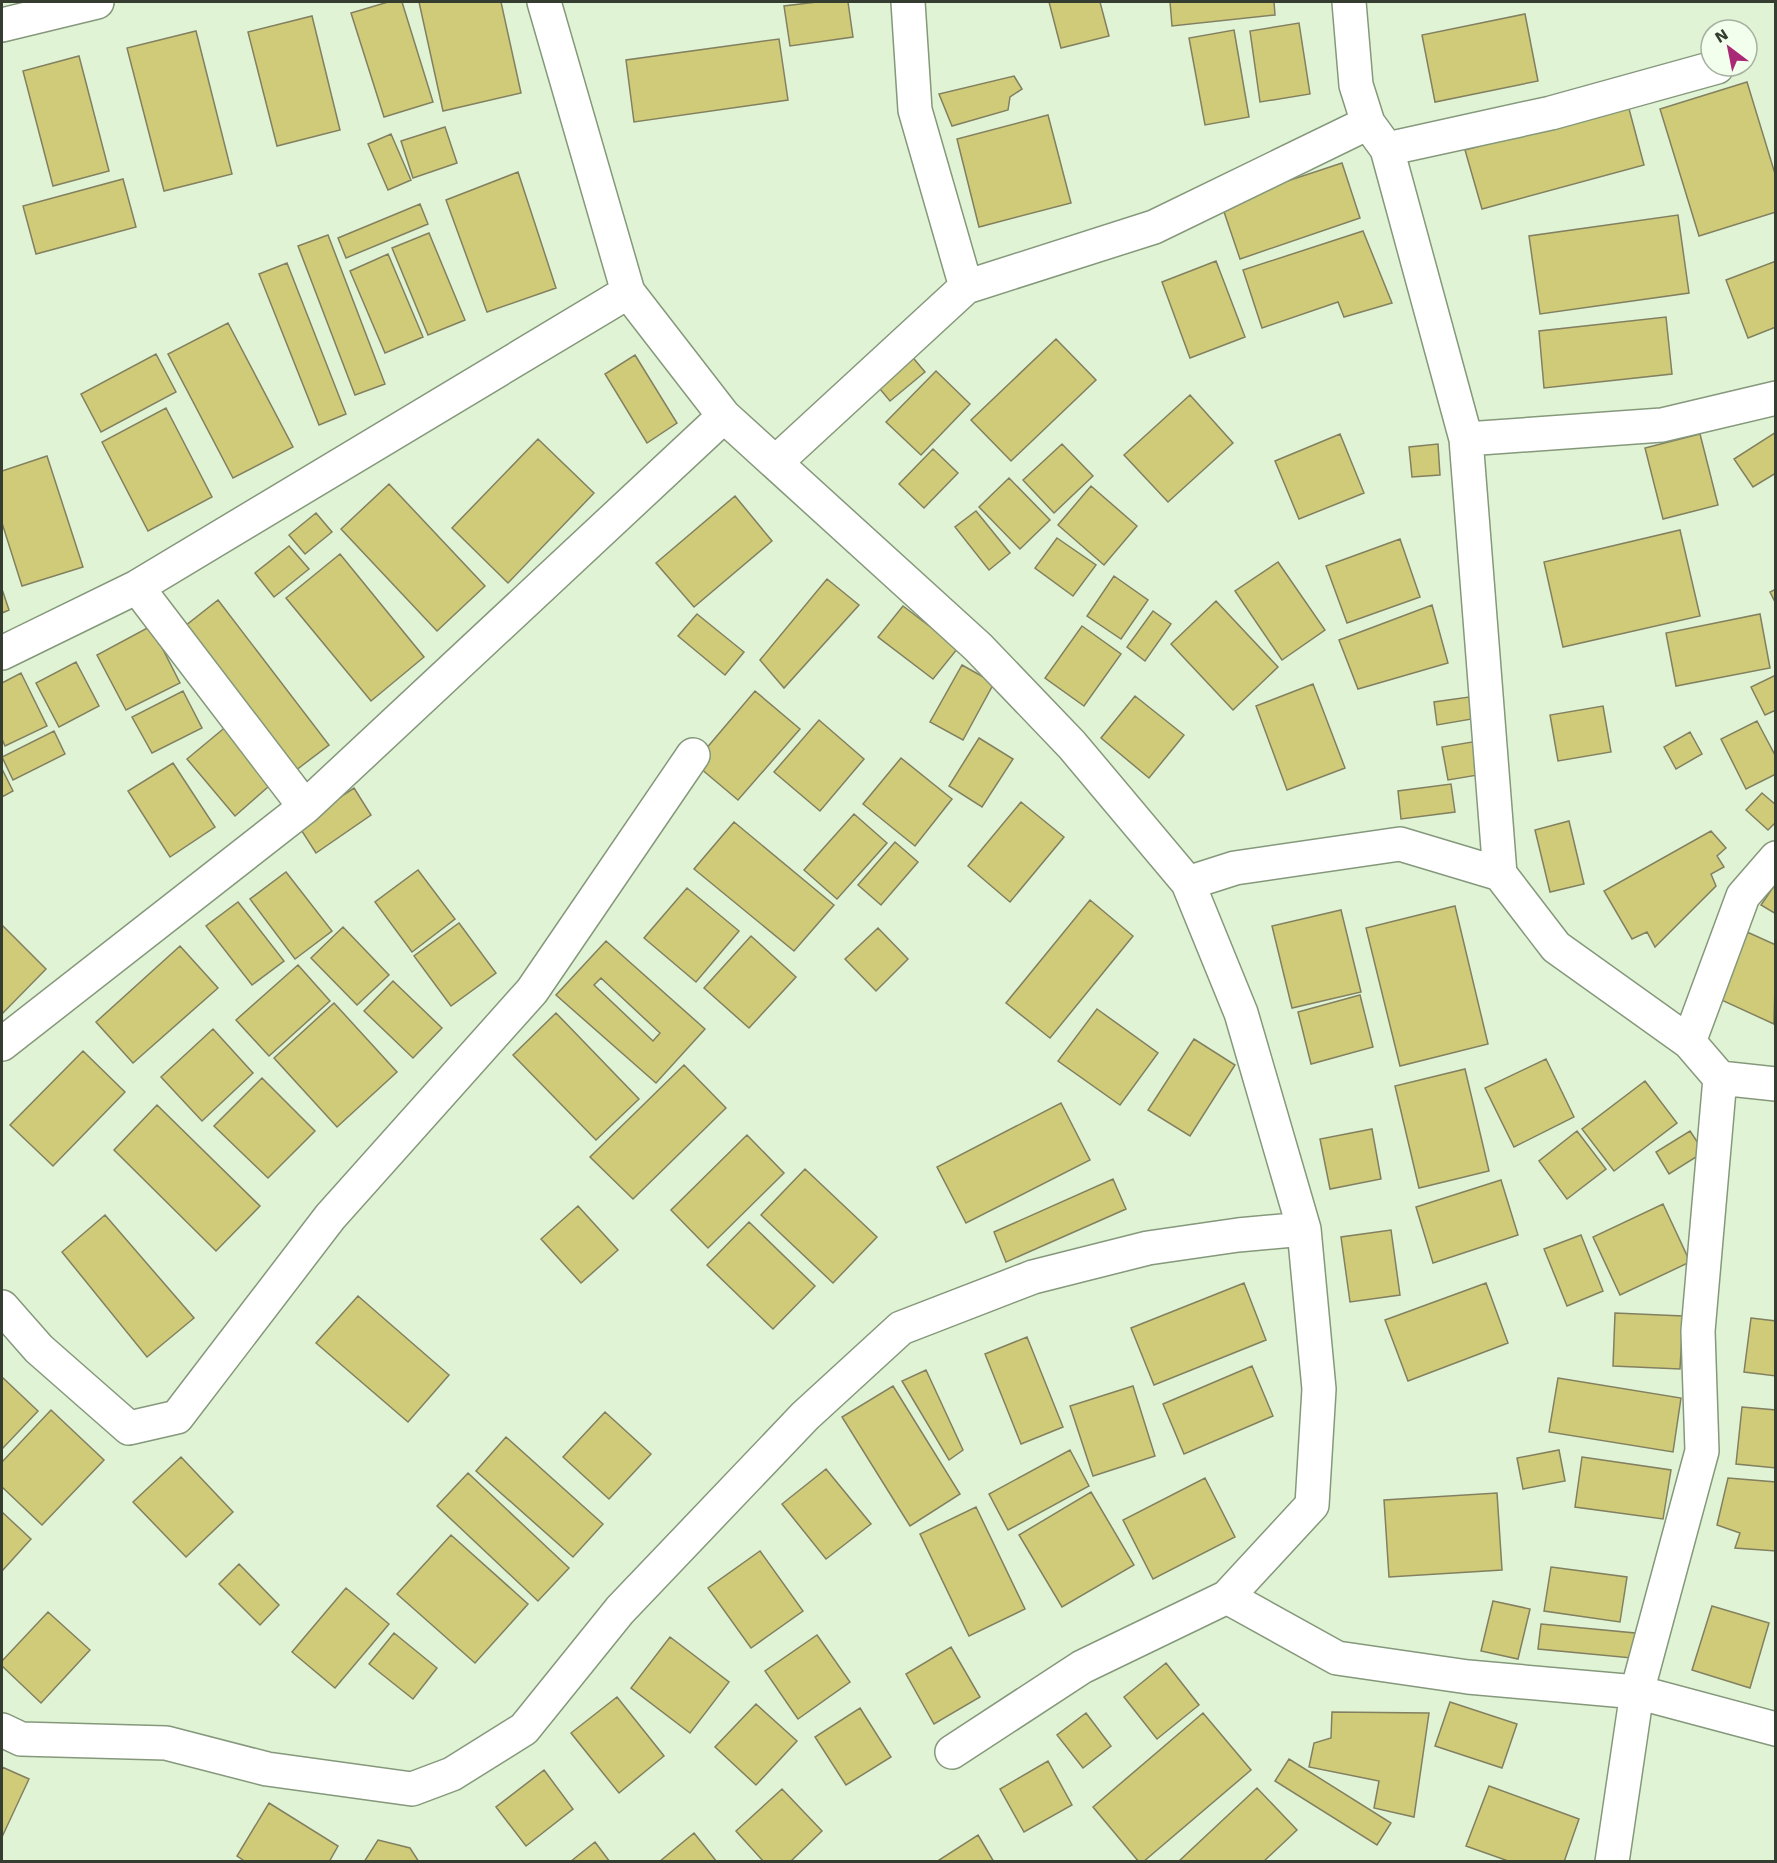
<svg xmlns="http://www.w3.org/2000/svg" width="1777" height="1863" font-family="'Work Sans',sans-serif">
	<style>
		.building { fill: #d0cb79; stroke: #828060; stroke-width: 1.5; fill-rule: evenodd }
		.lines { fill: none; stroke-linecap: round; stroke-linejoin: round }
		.street-casing { stroke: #85987b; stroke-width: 36 }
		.street { stroke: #fff; stroke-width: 33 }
	</style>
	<rect width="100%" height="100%" fill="#e0f4d5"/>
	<path class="building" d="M388,2h14l31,100 -49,15 -33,-104z
		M419,2h82l20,91 -78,18z
		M817,2h31l5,35 -63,9 -6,-40z
		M1049,2h51l9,34 -48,12z
		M1170,2h104l1,13 -103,11z
		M1525,14l13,67 -103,21 -13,-67z
		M312,16l28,114 -63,16 -29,-114z
		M1299,23l11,71 -50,8 -10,-71z
		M1234,30l15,87 -44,8 -16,-87z
		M196,31l36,143 -68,17 -37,-143z
		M779,39l9,61 -154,22 -8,-62z
		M79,56l30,115 -56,15 -30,-115z
		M1014,76l8,13 -12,8 -2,13 -56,16 -13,-32z
		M1747,82l29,95v35l-77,24 -39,-127z
		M1628,105l16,60 -162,44 -17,-59z
		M1048,115l23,88 -92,24 -22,-88z
		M445,127l12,36 -44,15 -12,-37z
		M391,134l20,46 -23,10 -20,-46z
		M1342,163l18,55 -120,41 -19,-56z
		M518,172l38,116 -69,24 -41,-112z
		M123,179l13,48 -100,27 -13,-48z
		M420,204l8,20 -82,34 -8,-20z
		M1678,215l11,78 -149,21 -11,-78z
		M1363,231l29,72 -48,14 -6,-15 -76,26 -19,-58z
		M429,233l36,87 -37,15 -36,-87z
		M328,235l57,149 -30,11 -57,-149z
		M388,254l35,83 -38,16 -35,-82z
		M1216,261l29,76 -55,21 -28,-76z
		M1776,261v66l-28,11 -22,-58z
		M287,263l59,151 -27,11 -60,-151z
		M1666,317l6,57 -128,14 -5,-57z
		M228,323l65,124 -60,31 -65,-124z
		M1056,339l40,41 -85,81 -40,-41z
		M909,353l16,19 -35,29 -15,-18z
		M156,354l20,38 -75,40 -20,-38z
		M635,355l42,68 -30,20 -42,-69z
		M936,371l34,33 -49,51 -35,-33z
		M1190,395l43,48 -65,59 -44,-47z
		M166,408l46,89 -64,34 -46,-89z
		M1776,432v41l-23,14 -19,-28z
		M1340,434l24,59 -65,26 -24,-58z
		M1700,434l18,71 -55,14 -18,-71z
		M538,439l56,54 -86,90 -56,-55z
		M1062,444l31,32 -39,37 -31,-33z
		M1438,444l2,31 -28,2 -3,-30z
		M933,449l25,24 -34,35 -25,-24z
		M47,456l36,111 -61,19 -20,-63v-52z
		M1009,478l41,42 -30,29 -41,-42z
		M389,484l96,102 -48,45 -96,-102z
		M1091,486l46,40 -33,39 -46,-40z
		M735,496l37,45 -78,66 -38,-44z
		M976,511l34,42 -21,17 -34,-43z
		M316,513l16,19 -27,22 -16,-19z
		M1680,530l20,86 -137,31 -19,-85z
		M1057,538l39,27 -23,31 -38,-28z
		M1400,539l20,58 -73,26 -21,-57z
		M289,546l20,23 -35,28 -19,-24z
		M340,554l84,103 -53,44 -85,-103z
		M1278,562l47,68 -43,30 -47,-69z
		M1114,576l34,24 -27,39 -34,-23z
		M827,579l32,26 -75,83 -24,-28z
		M2,589l7,21 -7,3z
		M1776,589v15l-6,-12z
		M218,600l111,145 -38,29 -111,-144z
		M1216,601l62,66 -45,43 -62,-66z
		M1432,605l16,58 -90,26 -19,-49z
		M903,606l55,42 -25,31 -55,-42z
		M1153,611l18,13 -26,37 -18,-14z
		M697,614l47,38 -19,23 -47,-39z
		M1760,614l10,54 -94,18 -10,-53z
		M151,626l29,57 -54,27 -29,-55z
		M1082,626l39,28 -37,52 -39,-28z
		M76,662l23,44 -40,21 -23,-44z
		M962,665l32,18 -31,57 -33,-18z
		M21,673l26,53 -42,20 -3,-7v-56z
		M1776,675v35l-11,5 -14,-28z
		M1313,684l32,84 -58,22 -31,-84z
		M183,691l19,37 -50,25 -20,-36z
		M755,691l45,38 -62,71 -44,-37z
		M1135,696l49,39 -35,43 -48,-40z
		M1469,697l3,22 -35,6 -3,-23z
		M1603,706l8,46 -53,9 -8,-46z
		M819,720l45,39 -44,52 -46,-39z
		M1757,721l19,36v17l-30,15 -25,-50z
		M228,725l48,55 -41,36 -48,-57z
		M54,731l11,23 -52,26 -11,-23z
		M1690,732l12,22 -26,15 -12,-22z
		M979,738l34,21 -31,48 -33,-21z
		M1478,741l6,33 -36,6 -6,-33z
		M901,758l51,41 -37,47 -52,-42z
		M173,763l42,64 -45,30 -42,-66z
		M2,769l11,22 -11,6z
		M1451,784l4,28 -54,7 -3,-28z
		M354,788l17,27 -55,38 -18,-28z
		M1762,793l14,12v17l-8,8 -22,-20z
		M1021,802l43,35 -54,65 -42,-36z
		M854,814l33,29 -50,56 -33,-29z
		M1569,821l15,63 -34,8 -15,-62z
		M734,822l100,83 -40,46 -100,-82z
		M1711,831l15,17 -9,8 7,11 -13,7 5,12 -61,61 -8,-15 -15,7 -28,-48z
		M895,842l23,20 -37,43 -23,-20z
		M418,870l37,49 -43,33 -37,-50z
		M286,872l46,59 -37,28 -45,-60z
		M1776,883v31l-15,-9z
		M687,888l52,43 -43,51 -52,-44z
		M1090,900l43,36 -83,102 -44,-35z
		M238,902l46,59 -32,24 -46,-59z
		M1455,906l33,138 -88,22 -34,-138z
		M1341,910l20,82 -69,16 -20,-82z
		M459,923l37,50 -45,33 -37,-50z
		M2,925l44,44 -44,45z
		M343,927l46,48 -32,30 -46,-47z
		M878,928l30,31 -32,32 -31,-32z
		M1747,932l29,13 -2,79 -57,-26z
		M751,936l45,41 -47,51 -45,-40z
		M606,941l99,88 -49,54 -100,-88zM601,978l59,55 -7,8 -59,-56z
		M180,946l38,42 -85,75 -37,-41z
		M298,965l32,36 -61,55 -33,-36z
		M393,981l49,47 -29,30 -49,-47z
		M1360,995l13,52 -62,17 -13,-52z
		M334,1003l63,69 -60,55 -63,-69z
		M1097,1009l61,44 -38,52 -62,-44z
		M556,1013l83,86 -43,41 -83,-85z
		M213,1029l40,44 -51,48 -41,-44z
		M1194,1039l41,26 -45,71 -42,-26z
		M83,1051l42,41 -72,74 -43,-41z
		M1546,1059l28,58 -60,30 -29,-59z
		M684,1065l42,43 -93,91 -43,-42z
		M1465,1069l24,102 -70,17 -24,-102z
		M262,1078l53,53 -47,47 -54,-52z
		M1645,1081l32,42 -63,48 -32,-42z
		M1061,1103l29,57 -124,63 -29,-56z
		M157,1105l103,101 -44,45 -102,-101z
		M1372,1129l9,50 -51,10 -10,-50z
		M1577,1131l29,38 -39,30 -28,-38z
		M1690,1131l14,21 -35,22 -13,-22z
		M747,1135l37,38 -76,75 -37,-38z
		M805,1169l72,68 -44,46 -72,-68z
		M1113,1179l13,30 -120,53 -12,-30z
		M1501,1180l17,55 -85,28 -17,-56z
		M1663,1204l27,58 -70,33 -27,-58z
		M578,1206l40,44 -37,33 -40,-44z
		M105,1215l89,103 -47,39 -85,-105z
		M749,1222l66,64 -42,43 -66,-64z
		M1391,1230l9,65 -50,7 -9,-65z
		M1581,1235l22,56 -36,15 -23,-57z
		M1244,1283l22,57 -112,45 -23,-57z
		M1486,1283l22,60 -100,38 -23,-61z
		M358,1296l91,79 -41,47 -92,-79z
		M1615,1313l68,3 -3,53 -67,-3z
		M1751,1318l25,3v55l-32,-4z
		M1027,1337l36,90 -42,17 -36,-90z
		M1252,1366l21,50 -89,38 -21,-50z
		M926,1370l37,80 -14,10 -47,-79z
		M2,1377l36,34 -35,37 -1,-1z
		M1558,1378l123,20 -8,54 -124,-20z
		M893,1386l67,108 -50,32 -68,-109z
		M1133,1386l22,70 -62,20 -23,-70z
		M1742,1407l34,3v58l-40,-4z
		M51,1410l53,50 -62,65 -40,-38v-25z
		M605,1412l46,42 -42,45 -46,-42z
		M506,1437l97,87 -30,33 -97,-86z
		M1070,1450l19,36 -81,44 -19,-36z
		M1559,1450l6,31 -42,8 -6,-31z
		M181,1457l52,55 -47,45 -53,-55z
		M1582,1457l89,13 -8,49 -88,-12z
		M826,1469l45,55 -45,35 -44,-55z
		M468,1473l101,95 -31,33 -101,-95z
		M1205,1478l30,59 -82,42 -30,-59z
		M1728,1478l48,4v69l-41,-3 5,-15 -23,-8z
		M1091,1492l43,73 -72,42 -43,-72z
		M1497,1493l5,77 -113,7 -5,-77z
		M976,1507l49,102 -56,27 -49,-102z
		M2,1512l29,27 -29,32z
		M451,1535l77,69 -53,59 -78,-69z
		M760,1551l43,60 -52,37 -43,-60z
		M239,1564l40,41 -19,20 -41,-41z
		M1551,1567l76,10 -7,45 -76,-11z
		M346,1588l43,36 -54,64 -43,-36z
		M1493,1601l37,8 -12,50 -37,-8z
		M1712,1606l57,17 -19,65 -58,-18z
		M48,1612l42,38 -49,53 -39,-37v-5z
		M1541,1624l94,9 -3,25 -94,-9z
		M394,1633l43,35 -24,31 -44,-35z
		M817,1635l33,47 -52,37 -33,-48z
		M670,1637l59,45 -39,51 -59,-45z
		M951,1647l29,50 -46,27 -28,-50z
		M1166,1663l33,42 -42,34 -33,-42z
		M617,1697l47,59 -45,37 -48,-60z
		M1450,1702l67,22 -15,44 -67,-22z
		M756,1704l41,37 -41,44 -41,-38z
		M860,1708l31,49 -45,28 -31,-48z
		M1332,1712l97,1 -15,104 -40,-9 5,-27 -70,-14 5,-24 17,-5z
		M1086,1713l25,33 -28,22 -26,-33z
		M1203,1713l48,57 -108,92h-4l-46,-55z
		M1289,1759l102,64 -14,22 -102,-64z
		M1048,1761l24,44 -48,27 -24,-43z
		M2,1767l27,12 -27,58z
		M544,1770l29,39 -47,37 -30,-39z
		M1489,1786l90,33 -15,43h-53l-45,-16z
		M1257,1788l40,42 -34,32h-85z
		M782,1789l40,42 -32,31h-26l-28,-31z
		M269,1803l69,43 -9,16h-83l-9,-6z
		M694,1833l23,29h-58z
		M978,1835l16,27h-58z
		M378,1840l32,8 9,14h-55z
		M595,1842l15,20h-40z"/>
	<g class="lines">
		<g class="street-casing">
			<path id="street" d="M544,2l84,290 96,124 254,231 94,98 116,138 53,130 63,216 15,160 -7,116 -85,92
				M908,2l7,108 51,177
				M1349,2l7,83 12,38 19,26 79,290 34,435 56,73 133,95 31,36 56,6
				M2,25l95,-23
				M1387,149l164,-36 166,-46
				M1466,439l196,-14 114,-27
				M776,462l190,-175 188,-60 214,-104
				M137,587l168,220
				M2,653l135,-66 491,-295
				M1188,883l47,-15 165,-24 100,30
				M1689,1042l54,-146 33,-38
				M2,1044l303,-237 419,-391
				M2,1307l37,42 90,79 48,-11 153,-200 202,-226 161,-236
				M2,1730l19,9 145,4 101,26 145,20 40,-15 72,-45 96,-119 185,-194 96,-88 132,-51 115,-29 90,-13 66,-6
				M952,1752l130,-85 145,-70 110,61 131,19 169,15 139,37
				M1612,1862l25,-170 65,-241 -4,-120 22,-253"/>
		</g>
		<use href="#street" class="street"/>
	</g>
	<rect width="1777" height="1863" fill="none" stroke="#353d31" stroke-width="6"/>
	<g transform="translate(1729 48) rotate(328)"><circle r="28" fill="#f2ffec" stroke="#a6b1a1" stroke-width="1.5"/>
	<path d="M0-4.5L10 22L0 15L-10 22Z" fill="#aa2977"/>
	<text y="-9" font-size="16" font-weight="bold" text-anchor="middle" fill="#353d31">N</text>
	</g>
</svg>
